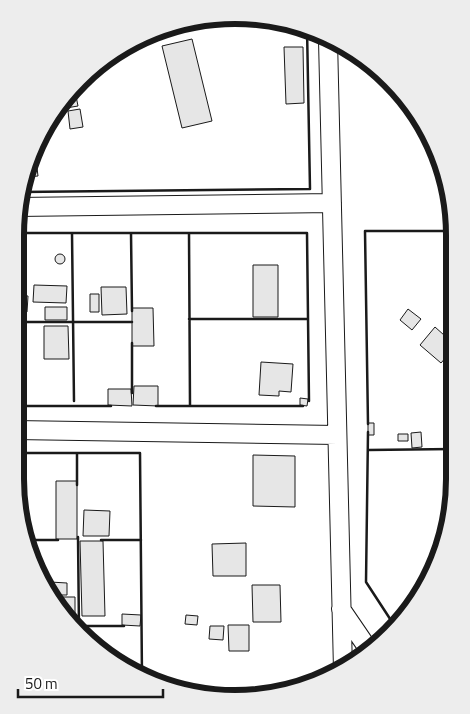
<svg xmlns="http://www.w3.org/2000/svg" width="470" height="714" font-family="'Titillium Web',sans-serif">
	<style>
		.building { fill: #e6e6e6; stroke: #1a1a1a }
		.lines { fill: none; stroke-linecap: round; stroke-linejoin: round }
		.street-casing { stroke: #1a1a1a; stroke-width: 20 }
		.street { stroke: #fff; stroke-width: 18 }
		.wall { stroke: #1a1a1a; stroke-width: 2.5 }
		.rim { fill: none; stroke: #1a1a1a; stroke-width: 6 }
	</style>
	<rect width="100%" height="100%" fill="#fff"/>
	<path class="building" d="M186,25l1,5 -26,6 -1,-4z
		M192,39l20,82 -30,7 -20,-82z
		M284,47h19l1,56 -18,1z
		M74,86l4,20 -18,3 -1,-4z
		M80,109l3,18 -13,2 -2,-18z
		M37,168l1,8 -12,1 2,-8z
		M55 259a5 5 0 1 1 10 0a5 5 0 1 1-10 0Z
		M253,265h25v52h-25z
		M16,283h10l-1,10 -9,-1z
		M34,285l33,1 -1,17 -33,-1z
		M101,287h25l1,27 -25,1z
		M90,294h9v18h-9z
		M16,295l12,1 -1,16 -11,-1z
		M45,307h22v13h-22z
		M132,308h21l1,38h-22z
		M408,309l13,10 -9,11 -12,-10z
		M44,326h24l1,33h-25z
		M435,327l19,17v4l-13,15 -21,-18z
		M454,355v18l-9,-8z
		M261,362l32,2 -2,28 -12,-1v5l-20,-1z
		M134,386h24v20l-25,-1z
		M108,389h23l1,17 -24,-1z
		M300,398l8,1 -1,7 -7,-1z
		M368,423h6v12h-6z
		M421,432l1,15 -10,1 -1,-15z
		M398,434h10v7h-10z
		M253,455l42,1v51l-42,-1z
		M56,481h21v58h-21z
		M84,510l26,1 -1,25h-26z
		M80,541h23l2,75h-23z
		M246,543v33h-33l-1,-32z
		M50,582l17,1v12h-17z
		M252,585h28l1,37h-28z
		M50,597h25v27l-23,-23z
		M122,614l19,1 -1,11 -18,-1z
		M186,615l12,1 -1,9 -12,-1z
		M228,625h21v26h-20z
		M210,626h14l-1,14 -14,-1z"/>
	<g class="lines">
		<g class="street-casing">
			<path id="street" d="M328,40l15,630
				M17,207l315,-4
				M15,430l322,5
				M341,609l28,41"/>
		</g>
		<use href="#street" class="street"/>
		<path class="wall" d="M21,192l289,-3 -3,-161
			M17,233h290l2,168
			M72,233l2,168
			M131,233l1,78
			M189,233l1,173
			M189,319h119
			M16,322h116
			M132,343v50
			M16,406h95
			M156,406h147
			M368,424l-3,-193h89
			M368,432l-2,150 30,46
			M368,450l85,-1
			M15,453h125l2,224
			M77,453v32
			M15,476v3
			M78,537l1,93
			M25,540h33
			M101,540h40
			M78,626h46"/>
	</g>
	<path d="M0 0H470V714H0ZM235 24H235A211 211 0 0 1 446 235V479A211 211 0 0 1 235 690H235A211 211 0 0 1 24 479V235A211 211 0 0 1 235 24Z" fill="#ededed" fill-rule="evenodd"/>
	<path class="rim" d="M235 24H235A211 211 0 0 1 446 235V479A211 211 0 0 1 235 690H235A211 211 0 0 1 24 479V235A211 211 0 0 1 235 24Z"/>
	<path d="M18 689v8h145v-8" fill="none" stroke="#1a1a1a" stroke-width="2.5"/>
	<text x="25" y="689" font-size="15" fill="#1a1a1a" stroke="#ffffff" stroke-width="4" paint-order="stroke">50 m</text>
</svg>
